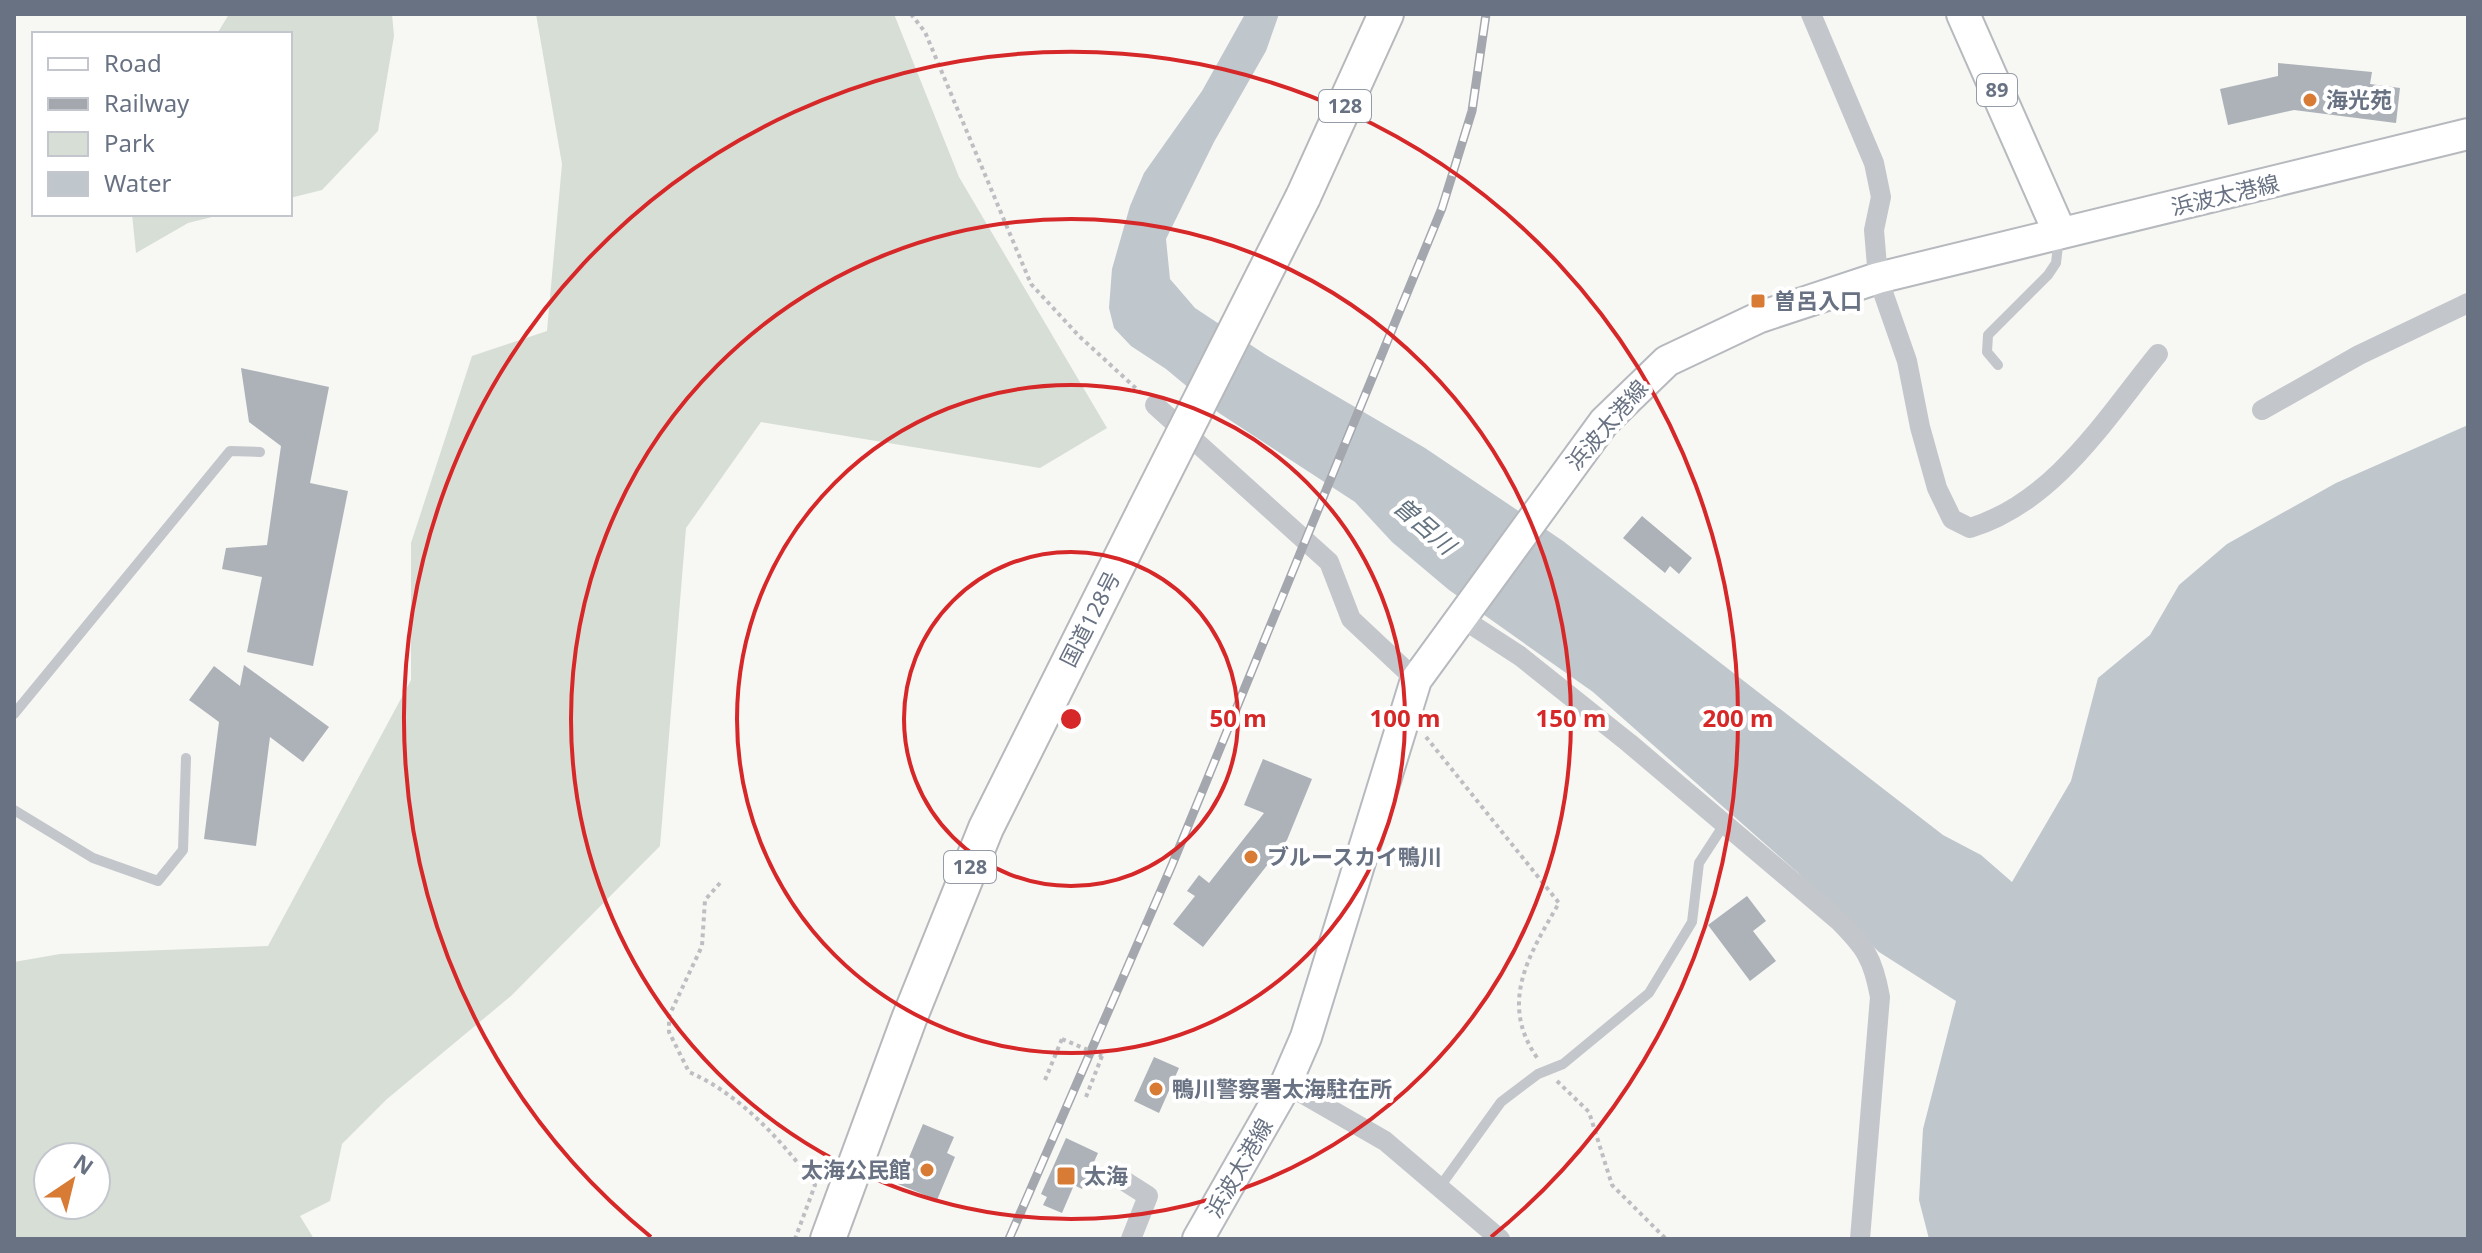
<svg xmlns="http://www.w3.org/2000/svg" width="2482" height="1253" font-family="'Noto Sans','Noto Sans JP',sans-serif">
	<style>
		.green { fill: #d7ded6; fill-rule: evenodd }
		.water { fill: #bfc6cc }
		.building { fill: #acb2b8 }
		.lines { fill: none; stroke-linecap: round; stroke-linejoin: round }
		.secondary-casing { stroke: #b6b9be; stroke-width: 34 }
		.primary-casing { stroke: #b6b9bd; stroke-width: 36 }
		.trunk-casing { stroke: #b6b8bc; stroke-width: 38 }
		.path { stroke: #bdbec1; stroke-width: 4; stroke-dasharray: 4 4; stroke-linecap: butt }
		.service { stroke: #c3c6ca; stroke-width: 10 }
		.minor { stroke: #c3c6ca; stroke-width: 20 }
		.secondary { stroke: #fff; stroke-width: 30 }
		.primary { stroke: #fff; stroke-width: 32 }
		.trunk { stroke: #fff; stroke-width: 34 }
		.rail-casing { stroke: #a4a8ae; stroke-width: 9 }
		.rail { stroke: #fff; stroke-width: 6; stroke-dasharray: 18; stroke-linecap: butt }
		.trunk-bridge-casing { stroke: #b6b8bc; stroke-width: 38; stroke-linecap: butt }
		.path-bridge { stroke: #bdbec1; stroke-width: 4; stroke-dasharray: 4 4; stroke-linecap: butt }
		.trunk-bridge { stroke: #fff; stroke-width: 34 }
		.ring { fill: none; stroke: #d62828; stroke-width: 4 }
		.poi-dot { fill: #d77b35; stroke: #fff; stroke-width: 3 }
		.labels { text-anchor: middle; stroke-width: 8; stroke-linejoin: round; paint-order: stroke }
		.shield { fill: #fff; stroke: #959ca8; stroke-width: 2 }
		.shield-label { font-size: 20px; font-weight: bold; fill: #687283 }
		.poi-label { font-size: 22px; font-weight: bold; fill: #687283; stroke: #fff; text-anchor: start }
		.street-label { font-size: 22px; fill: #687283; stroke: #fff }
		.water-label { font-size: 24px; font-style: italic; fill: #64737f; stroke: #fff }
		.centre { fill: #d62828; stroke: #fff; stroke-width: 4 }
		.ring-label { font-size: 24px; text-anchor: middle; font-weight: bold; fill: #d62828; stroke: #fff; stroke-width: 8; stroke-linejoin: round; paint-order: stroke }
	</style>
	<rect width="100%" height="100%" fill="#f7f7f4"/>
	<path class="green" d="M229,14h163l2,22 -16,95 -56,59 -32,8v-164h-73z
		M536,14h358l65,163 148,251 -67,40 -279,-46 -75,106 -26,318 -149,150 -124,103 -45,45 -12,57 -30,15 14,23h-300v-277l46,-8 208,-8 143,-266v-137l61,-187 75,-25 15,-167zM48,1157h48v48h-48z
		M132,214h92l-36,9 -52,30z"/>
	<path class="water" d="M1245,14h34l-13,37 -52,91 -48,97 4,40 25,29 71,47 159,93 138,93 380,294 38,20 31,27 59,-101 27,-103 52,-43 29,-50 48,-41 109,-61 132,-58v814h-539l-10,-39 4,-71 33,-128 -77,-49 -82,-80 -204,-180 -144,-102 -57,-48 -37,-40 -136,-89 -53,-44 -35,-23 -17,-18 -5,-20 3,-39 18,-63 14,-33 58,-82z"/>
	<path class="building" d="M2278,63l94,9 -2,12 30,4 -4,35 -102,-13 -66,15 -8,-36 58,-13z
		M241,368l88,19 -19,96 38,8 -35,175 -66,-14 15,-75 -40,-8 4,-21 41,-3 14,-99 -32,-24z
		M1642,516l50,42 -13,16 -9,-8 -5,7 -42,-35z
		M244,665l85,62 -26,35 -33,-25 -14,109 -52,-7 15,-117 -30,-22 25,-34 26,20z
		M1263,759l49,20 -25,61 -84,107 -30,-23 22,-28 -8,-5 12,-16 10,8 55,-70 -20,-8z
		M1747,896l19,25 -13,10 23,30 -26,20 -42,-56z
		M1154,1057l25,11 -20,45 -25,-12z
		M923,1124l31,13 -7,16 8,4 -18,43 -39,-16z
		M1066,1138l32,15 -16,36 -8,-4 -12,28 -19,-8 4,-8 -6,-3z"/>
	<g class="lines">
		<g class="secondary-casing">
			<path id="secondary" d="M1198,1239l85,-149 23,-53 110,-357 188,-258 63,-61 93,-44 118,-39 590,-144"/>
		</g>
		<g class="primary-casing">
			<path id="primary" d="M1963,14l96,217"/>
		</g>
		<g class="trunk-casing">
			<path id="trunk" d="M1303,197l83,-183
				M828,1239l81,-220 77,-191 159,-318"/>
		</g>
		<path class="path" d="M911,14l14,18 106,252 48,52 61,56
			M1426,737l133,166c-30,52 -61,100 -21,156
			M720,883l-15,17 -3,46 -33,70v16l20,40c52,23 92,68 126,113l-20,54
			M1045,1080l17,-41
			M1557,1081l32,31 23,73 54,54
			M1086,1097l16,-41"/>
		<path class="service" d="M1998,365l-11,-13 1,-17 60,-60 8,-12 3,-26
			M14,714l216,-263 30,1
			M14,810l79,48 65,23 25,-31 3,-92
			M1439,1188l62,-86 37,-28 25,-10 86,-71 43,-71 7,-59 26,-40"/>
		<path class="minor" d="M1811,14l63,149 7,34 -7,33 4,48 29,83 13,66 17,61 15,31 18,9c85,-26 135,-109 188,-174
			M1155,405l174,157 22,57 65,61
			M2262,410l97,-55 109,-52
			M1460,617l60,39 109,87 209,177c27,27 35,38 42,77l-20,242
			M1286,1084l99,57 115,98
			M1126,1182l22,14 -17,43"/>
		<use href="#secondary" class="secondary"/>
		<use href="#primary" class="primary"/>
		<use href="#trunk" class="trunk"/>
		<g class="rail-casing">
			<path id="rail" d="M1009,1239l163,-374 270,-657 30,-97 14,-97"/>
		</g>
		<use href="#rail" class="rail"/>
		<g class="trunk-bridge-casing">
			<path id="trunk-bridge" d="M1145,510l158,-313"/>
		</g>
		<path class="path-bridge" d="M1062,1039l40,17"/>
		<use href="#trunk-bridge" class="trunk-bridge"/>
	</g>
	<g class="ring">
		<circle cx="1071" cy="719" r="167"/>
		<circle cx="1071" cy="719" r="334"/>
		<circle cx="1071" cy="719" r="500"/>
		<path d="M651 1237A667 667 0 1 1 1491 1237"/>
	</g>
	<g class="poi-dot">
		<circle cx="2310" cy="100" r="8"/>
		<rect x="1750" y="293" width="16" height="16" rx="4"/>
		<circle cx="1251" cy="857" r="8"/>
		<circle cx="1156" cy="1089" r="8"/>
		<circle cx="927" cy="1170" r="8"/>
		<rect x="1056" y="1166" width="20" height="20" rx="4"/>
	</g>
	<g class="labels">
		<g class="shield">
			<rect x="1977" y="74" width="40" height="32" rx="6"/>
			<rect x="1319" y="90" width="52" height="32" rx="6"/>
			<rect x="944" y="851" width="52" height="32" rx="6"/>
		</g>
		<g class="shield-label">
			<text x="1997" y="97">89</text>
			<text x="1345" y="113">128</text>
			<text x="970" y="874">128</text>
		</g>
		<g class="poi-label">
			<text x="2326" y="108">海光苑</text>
			<text x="1774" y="309">曽呂入口</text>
			<text x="1267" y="865">ブルースカイ鴨川</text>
			<text x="1172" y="1097">鴨川警察署太海駐在所</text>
			<text x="911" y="1178" text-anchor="end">太海公民館</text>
			<text x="1084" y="1184">太海</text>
		</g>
		<g class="street-label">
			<text transform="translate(2225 195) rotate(-13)" y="8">浜波太港線</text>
			<text transform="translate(1607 425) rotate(-49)" y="8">浜波太港線</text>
			<text transform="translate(1090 619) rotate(-63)" y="8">国道128号</text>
			<text transform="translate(1239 1168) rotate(-60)" y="8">浜波太港線</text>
		</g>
		<g class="water-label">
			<text transform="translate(1424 526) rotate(41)" y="8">曽呂川</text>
		</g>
	</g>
	<circle cx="1071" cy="719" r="12" class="centre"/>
	<g class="ring-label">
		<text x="1238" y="727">50 m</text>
		<text x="1405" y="727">100 m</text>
		<text x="1571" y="727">150 m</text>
		<text x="1738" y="727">200 m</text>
	</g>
	<rect width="2482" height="1253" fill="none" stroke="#687283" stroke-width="32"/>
	<rect x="32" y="32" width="260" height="184" fill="#ffffff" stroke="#c3c7cd" stroke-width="2"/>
	<rect x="48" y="58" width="40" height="12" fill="#ffffff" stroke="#c3c7cd" stroke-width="2"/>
	<text x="104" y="72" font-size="24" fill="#687283">Road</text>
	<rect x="48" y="98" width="40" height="12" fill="#a4a8ae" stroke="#c3c7cd" stroke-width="2"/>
	<text x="104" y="112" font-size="24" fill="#687283">Railway</text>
	<rect x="48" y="132" width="40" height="24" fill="#d7ded6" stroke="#c3c7cd" stroke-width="2"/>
	<text x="104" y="152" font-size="24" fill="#687283">Park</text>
	<rect x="48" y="172" width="40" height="24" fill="#bfc6cc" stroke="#c3c7cd" stroke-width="2"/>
	<text x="104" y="192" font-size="24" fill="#687283">Water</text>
	<g transform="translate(72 1181) rotate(35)"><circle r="38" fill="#ffffff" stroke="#c3c7cd" stroke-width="2"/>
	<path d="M0-6L14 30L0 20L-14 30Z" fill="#d77b35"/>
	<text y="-12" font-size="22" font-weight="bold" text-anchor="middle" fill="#687283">N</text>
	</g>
</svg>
